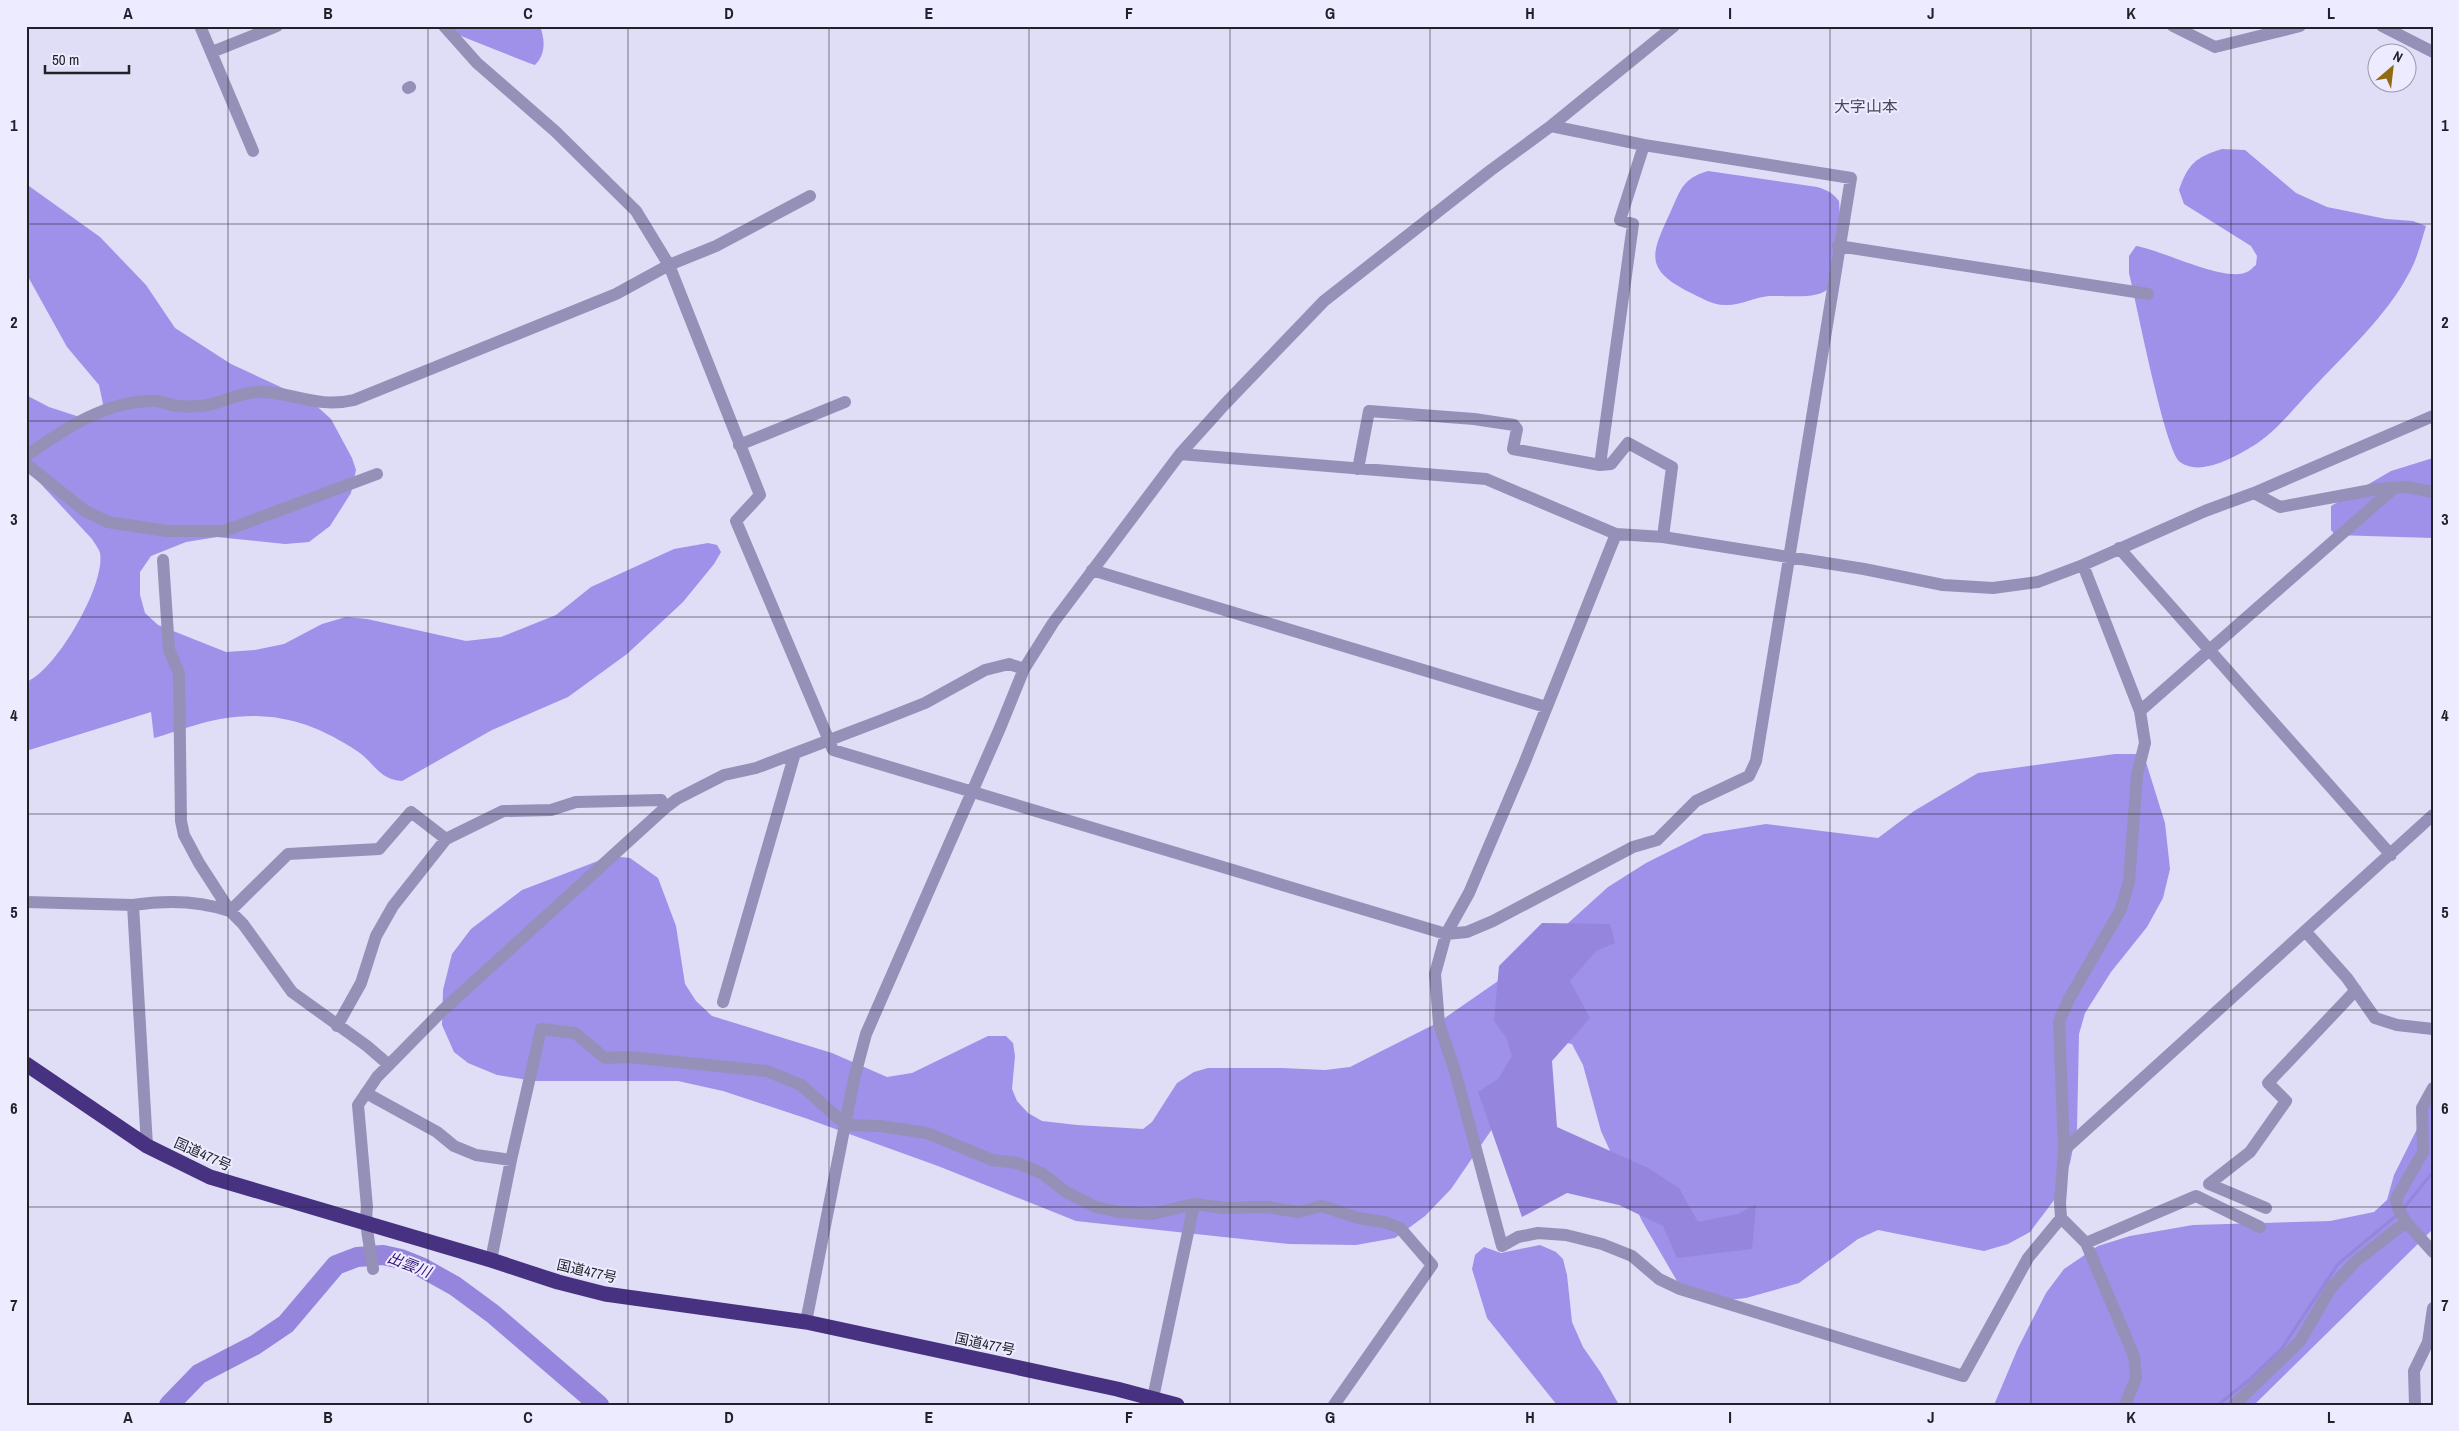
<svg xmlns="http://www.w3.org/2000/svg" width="2459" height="1431" font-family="'Archivo Narrow','Noto Sans JP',sans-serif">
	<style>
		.forest { fill: #9f90e9 }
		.water { fill: #9585dd }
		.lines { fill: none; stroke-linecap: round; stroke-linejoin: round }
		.stream { stroke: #9585dd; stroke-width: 3 }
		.river { stroke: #9585dd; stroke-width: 20 }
		.minor { stroke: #9590b7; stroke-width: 12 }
		.highway { stroke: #463281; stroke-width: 15 }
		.grid { fill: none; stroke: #22212a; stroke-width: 1; stroke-opacity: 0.55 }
		.labels { text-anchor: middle; stroke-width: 4; stroke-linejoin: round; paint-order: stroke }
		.street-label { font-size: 14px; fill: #22212a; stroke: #edebff }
		.water-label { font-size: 15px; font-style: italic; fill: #350e77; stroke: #edebff }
		.quarter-label { font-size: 16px; fill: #4a475b; stroke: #edebff }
		.neatline { fill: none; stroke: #22212a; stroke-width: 2 }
		.grid-label { font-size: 16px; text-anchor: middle; font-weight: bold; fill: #22212a }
	</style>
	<rect width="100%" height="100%" fill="#e0ddf6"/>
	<path class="forest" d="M436,26h104c5,14 6,28 -5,39l-6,-2z
		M2222,149l23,1 51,43 31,14 59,12 27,2 13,5c-5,16 -9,34 -18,49 -21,40 -64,80 -95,113 -18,19 -37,44 -60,58 -18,11 -53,31 -73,16 -15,-11 -44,-161 -51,-189v-17l7,-10c26,4 89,37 111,26 3,-1 6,-5 9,-7l1,-9 -6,-10 -67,-42 -5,-14c9,-26 17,-33 43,-41z
		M1708,171l109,16c10,3 15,5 22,14 1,28 9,61 -8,85 -11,15 -45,9 -62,10 -14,1 -30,10 -44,9 -13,0 -25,-8 -36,-13 -45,-23 -38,-38 -19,-79 11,-24 12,-34 38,-42z
		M26,186h3l71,51 46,48 29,43 56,36 80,37 20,18 21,39 4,12 -5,23 -21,33 -21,16 -24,2 -68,-7 -31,5 -35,14 -11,16v23l5,18 13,12 68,27 29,-2 29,-6 38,-20 24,-7 21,2 99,22 35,-4 55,-22 35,-28 83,-38 34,-6 9,2 4,7 -7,12 -31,38 -56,52 -59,43 -76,33 -90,51c-23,-1 -28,-19 -45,-30 -44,-29 -84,-41 -137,-32 -22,4 -45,13 -66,19l-3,-26 -125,39v-69c30,-11 80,-98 74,-129 -1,-5 -6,-10 -8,-14l-66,-71v-73l23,12 43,14 11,-17 -4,-19 -32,-38 -41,-74z
		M2433,458v80l-98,-3 -4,-5v-24l60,-35z
		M2115,754h21l9,5 20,64 5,46 -7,29 -16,29 -36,45 -26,41 -6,21 -2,95 -7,34 -9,28 -31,41 -22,12 -24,7 -106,-21 -20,9 -59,44 -53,15 -36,4 -33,-21 -35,-60 -41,-90 -18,-66 -11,-21 -19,-4 -102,149 -26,27 -30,22 -39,7 -67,-1 -213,-23 -138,-55 -133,-48 -82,-27 -45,-10h-144l-37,-6 -29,-12 -14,-11 -12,-27 1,-35 9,-36 19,-25 51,-39 89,-34 19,2 28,20 18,48 9,58 11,17 16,15 120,37 55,24 25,-4 76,-37h18l7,7 2,13 -3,33 5,12 11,12 14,8 35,4 66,4 9,-7 25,-39 17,-11 14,-4h74l43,2 25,-3 89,-45 85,-59 84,-76 38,-24 58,-29 62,-10 112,14 36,-27 64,-38z
		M2433,1097v132l-179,176h-260l24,-57 28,-55 18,-24 34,-23 32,-10 63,-11 137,-4 44,-9 13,-12 7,-25z
		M1540,1245l16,7 7,7 4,16 5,47 11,25 18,26 18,32h-62l-70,-87 -15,-49 3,-14 9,-8 17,6z"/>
	<path class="water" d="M1542,923l68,1 5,19 -19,8 -26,30 20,37 -38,43 5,66 91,41 31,20 19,34 40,-8 18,-10 -4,45 -75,9 -14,-32 -44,-21 -52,-12 -45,24 -44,-125 20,-13 14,-23 -5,-17 -13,-18 5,-55z"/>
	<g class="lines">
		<path class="stream" d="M2403,1209l30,-37
			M2218,1405l31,-25 33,-32 56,-84 59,-49"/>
		<path class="river" d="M169,1405l30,-31 56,-29 31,-21 50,-59 21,-8 26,-2 18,4 20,8 34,19 38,28 106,91"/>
		<path class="minor" d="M200,26l53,125
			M444,26l33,37 79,69 80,79 33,54 91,230 -24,26 97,229 613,184 21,-2 26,-11 140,-74 24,-7 39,-39 53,-25 7,-15 95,-583 -207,-33 -93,-19
			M2173,26l42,21 85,-21
			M2382,26l51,26
			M212,52l65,-26
			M408,88l2,-1
			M1838,246l310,48
			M739,445l106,-43
			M1180,454l306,25 130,55 47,3 201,32 79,16 50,3 45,-6 45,-17 122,-54 49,-18 179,-77
			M26,456c38,-27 82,-57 131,-55 7,1 14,5 22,5 7,1 16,0 23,0 18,-2 36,-13 55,-14 35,-1 59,17 97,8l262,-106 53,-29 47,-19 94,-50
			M26,464l59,47 23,11 59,9h57l153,-57
			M1600,465l33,-241 -13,-4 24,-75
			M1358,469l11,-58 105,8 40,6 3,4 -4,20 87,16 11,-1 17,-21 44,24 -9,70
			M2254,493l26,14 97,-18 30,-2 26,5
			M1616,534l-92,230 -55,129 -23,41 -11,40 4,50 16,47 47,175 16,-9 20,-4 28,2 36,9 30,12 27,23 21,10 283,87 65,-118 33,-40
			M2119,548l272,307
			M163,560l6,90 10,23 2,148 3,14 15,28 31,48 13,13 49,68 75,54 22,19
			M2083,565l57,146 5,32 -8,32 -8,107 -8,27 -52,90 -10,22 5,129 -4,53 1,15 25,25 48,113 2,22 -11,27
			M1092,570l454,137
			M2140,711l254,-223
			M26,902l107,3c32,-5 67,-4 97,6
			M133,905l14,241
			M230,911l58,-57 91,-5 32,-37 35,27
			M2306,932l41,46 28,40 22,7 36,4
			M723,1002l72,-249
			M337,1026l24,-43 15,-47 17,-30 53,-67 57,-28 48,-1 25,-8 85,-2 4,8
			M2433,1088l-11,20 1,44 -27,47 2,9 8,14 27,30
			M366,1093l71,39 17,14 22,9 35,5
			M2064,1150l369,-335
			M2266,1208l-57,-24 41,-32 36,-51 -18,-18 88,-93
			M2086,1243l110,-47 64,31
			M491,1260l20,-100 30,-131 34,4 30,25 24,-1 138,14 34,14 45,40 34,1 47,7 65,27 26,3 25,11 23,18 30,15 23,5 33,2 42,-10 30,4 42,-1 33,5 23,-6 36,12 26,4 16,6 32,37 -98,140
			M373,1269c-2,-21 -9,-42 -6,-62l-9,-102 19,-28 66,-67 222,-202 12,-9 47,-24 32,-7 126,-48 43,-17 60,-33 24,-6 15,5 29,-46 127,-169 45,-50 99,-103 167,-131 60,-44 123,-100
			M806,1322l48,-243 12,-45 134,-306 24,-59
			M1153,1398l41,-194
			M2234,1405l66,-64 31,-53 25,-27 50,-39
			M2415,1405l-1,-34 14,-29 5,-34"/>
		<path class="highway" d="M26,1064l121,82 63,31 281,83 67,22 47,12 201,28 311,67 60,16"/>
	</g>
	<path class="grid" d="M228,26v1379M428,26v1379M628,26v1379M829,26v1379M1029,26v1379M1230,26v1379M1430,26v1379M1630,26v1379M1830,26v1379M2031,26v1379M2231,26v1379M26,224h2407M26,421h2407M26,617h2407M26,814h2407M26,1010h2407M26,1207h2407"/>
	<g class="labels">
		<g class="street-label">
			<text transform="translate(203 1154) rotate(24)" y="5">国道477号</text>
			<text transform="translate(587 1271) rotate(13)" y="5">国道477号</text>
			<text transform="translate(985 1344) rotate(12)" y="5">国道477号</text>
		</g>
		<g class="water-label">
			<text transform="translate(409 1265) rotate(21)" y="5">出雲川</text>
		</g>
		<g class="quarter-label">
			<text x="1866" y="112">大字山本</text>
		</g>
	</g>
	<rect width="2459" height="1431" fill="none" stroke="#edebff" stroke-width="55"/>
	<g transform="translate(2392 68) rotate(28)"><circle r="24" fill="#edebff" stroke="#9c9aaa"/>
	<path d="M0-4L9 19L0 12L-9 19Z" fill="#926a12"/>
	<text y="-8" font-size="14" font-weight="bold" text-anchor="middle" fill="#22212a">N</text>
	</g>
	<path d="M45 65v8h84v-8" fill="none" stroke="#22212a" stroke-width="2.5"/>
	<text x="52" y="65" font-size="15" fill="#22212a" stroke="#edebff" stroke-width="4" paint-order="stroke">50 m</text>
	<rect x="28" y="28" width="2404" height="1376" class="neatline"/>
	<g class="grid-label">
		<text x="128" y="19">A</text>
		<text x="328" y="19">B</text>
		<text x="528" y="19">C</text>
		<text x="729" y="19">D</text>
		<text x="929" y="19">E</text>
		<text x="1129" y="19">F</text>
		<text x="1330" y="19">G</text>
		<text x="1530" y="19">H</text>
		<text x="1730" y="19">I</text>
		<text x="1931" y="19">J</text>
		<text x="2131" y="19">K</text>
		<text x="2331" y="19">L</text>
		<text x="14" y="131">1</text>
		<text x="2445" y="131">1</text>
		<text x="14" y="328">2</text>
		<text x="2445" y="328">2</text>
		<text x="14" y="525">3</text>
		<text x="2445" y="525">3</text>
		<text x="14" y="721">4</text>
		<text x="2445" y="721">4</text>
		<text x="14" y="918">5</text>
		<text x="2445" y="918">5</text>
		<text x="14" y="1114">6</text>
		<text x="2445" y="1114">6</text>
		<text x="14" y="1311">7</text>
		<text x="2445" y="1311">7</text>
		<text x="128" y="1423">A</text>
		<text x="328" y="1423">B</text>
		<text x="528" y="1423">C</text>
		<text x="729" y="1423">D</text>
		<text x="929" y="1423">E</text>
		<text x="1129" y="1423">F</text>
		<text x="1330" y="1423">G</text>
		<text x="1530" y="1423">H</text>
		<text x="1730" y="1423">I</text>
		<text x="1931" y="1423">J</text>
		<text x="2131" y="1423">K</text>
		<text x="2331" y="1423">L</text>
	</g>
</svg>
